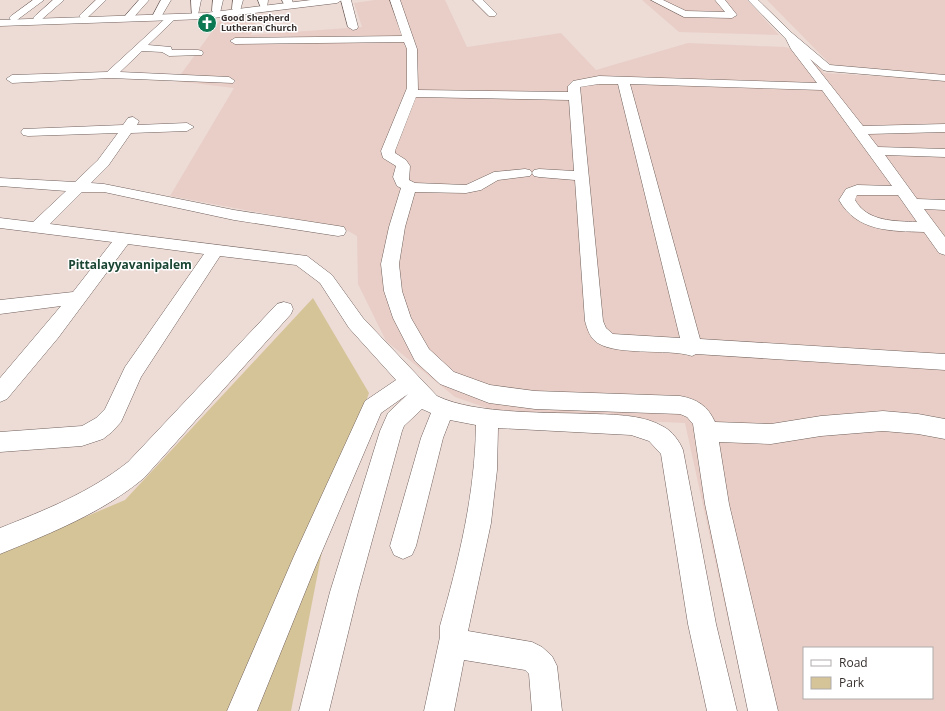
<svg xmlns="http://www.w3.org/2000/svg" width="945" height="711" font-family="'Open Sans',sans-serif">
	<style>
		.built { fill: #e8cec6; fill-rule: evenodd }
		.green { fill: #d6c499 }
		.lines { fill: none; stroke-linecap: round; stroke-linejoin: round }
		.minor-casing { stroke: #70615c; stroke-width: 1 }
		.major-casing { stroke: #70615c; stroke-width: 1 }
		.minor { fill: #fff; fill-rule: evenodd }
		.major { fill: #fff; fill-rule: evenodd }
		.labels { text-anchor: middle; stroke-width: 3; stroke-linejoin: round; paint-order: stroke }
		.far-poi-label { font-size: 9px; font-weight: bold; fill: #362f2d; stroke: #fff; text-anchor: start }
		.neighbourhood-label { font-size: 12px; font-weight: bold; fill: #194532; stroke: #fff }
	</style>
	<rect width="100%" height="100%" fill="#eddbd6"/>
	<path class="built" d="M375,0h70l22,47 94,-14 35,37 92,-27 97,4 20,5 19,21 121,7v631h-197l-63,-288 -178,-8 -52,-18 -69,-56 -28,-57 -1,-48 -14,-8 -173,-32 64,-108 -58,-7 45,-62 37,-3 -7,19 111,-8 -8,-24zM804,648h128v50h-128z
		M642,0h105l32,35 -100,-3z
		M767,0h178v75l-112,-8z"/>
	<path class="green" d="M313,298l56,95 -37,107 -41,211h-291v-158l125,-53z"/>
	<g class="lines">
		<g class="minor-casing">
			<path id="minor" d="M33,0h11l-27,20h-6l-2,-2 2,-2z
				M53,0h11l-23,20h-6l-2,-2 2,-2z
				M96,0h10l-19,18h-6l-2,-2 2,-2z
				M139,0h10l-16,18h-6l-2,-2z
				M161,0h10l-10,17h-6l-2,-2z
				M191,0h10l-3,15h-6z
				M213,0h10l-3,13h-6l-2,-2z
				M233,0h10l-3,11h-6l-2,-2z
				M258,0h10l-1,8h-6z
				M282,0h10l2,6 -2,2h-6z
				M341,0h10l7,27 -1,2 -4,1 -5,-3z
				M390,0h10l17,49 1,41 150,2v-6l5,-5 26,-5 218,7 -26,-34 -5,-10 -38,-39h10l34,33 38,32 115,10v6l-118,-10 -4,-1 -13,-11 53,67 82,-2v8l-77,2 10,13 67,2v8l-60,-2 32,44 28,1v10l-21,-1 21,28v18l-6,-2 -15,-21c-33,-1 -67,0 -85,-32l7,-11 11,-4 35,1 -70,-96 -192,-6 70,255 245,15v16l-249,-16 -4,2c-23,-8 -82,1 -98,-16 -5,-5 -7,-12 -9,-19l-10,-141 -36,-3 -5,-1 -2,-3 -2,3 -32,4 -17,10 -15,3 -51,-1 -10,35 -6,37 3,27 9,27 18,31 25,23 36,13 45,6 145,5c17,3 28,10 35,26l56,2 50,-8 62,-5 35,3 27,5v20l-27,-5 -35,-3 -62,5 -50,8 -52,-2 10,62 49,207h-30l-43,-207 -12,-80 -6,-7 -7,-3 -145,-5 -46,-6 -49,-19 -25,-23 -22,-43 -9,-27 -3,-27 8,-37 12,-39 -4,-2 -4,-9 3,-11 -13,-8 -2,-7 26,-63v-39l-3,-7 -169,2 -5,-3 5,-3 167,-2zM599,84h19l62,254 -67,-4 -7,-6 -3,-7 -23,-234zM416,97l153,3 5,71 -35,-2 -5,1 -2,3 -2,-3 -5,-1 -31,3 -28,13 -51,-2 -6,-3 1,-14 -4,-6 -11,-7v-2zM857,195h41l19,27c-22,-1 -50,0 -62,-22z
				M473,0h10l14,14 -2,2h-6z
				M651,0h12l23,11 39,1 -10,-12h10l12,15 -5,3 -48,-1z
				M171,15l3,1 2,2 -2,2 -26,25 23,2 1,3h26l4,1 1,2 -1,2 -33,1 -7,-4 -20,-1 -22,21 109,5 6,4 -2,2 -123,-5 -98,5 -6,-4 6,-4 95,-3 61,-56z
				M133,117l6,4 -2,4 50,-2 7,4 -7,4 -56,2 -23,33 -17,17 13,1 130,26 104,16 6,1 2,4 -2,4 -6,1 -104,-16 -130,-28h-22l-32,32 257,32 25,19 31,43 74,78c39,19 114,16 159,18 23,1 48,1 68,13 8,4 16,15 19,23l33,174 21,87h-30l-19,-87 -27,-170 -12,-13 -18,-6 -133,-7 -1,42 -6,53 -23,108 64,11 10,5 10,9 5,10 5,45h-30l-3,-37 -4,-4 -61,-10 -10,51h-30l16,-74v-11c19,-66 35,-132 36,-201l-26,-5 -7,18 -27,108 -4,9 -9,4 -9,-4 -4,-9 31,-108 10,-25 -9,-4 -18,17 -2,5 -44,161 -29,119h-30l31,-119 50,-161 8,-18 20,-19 -27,19 -67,157 -57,141h-30l67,-155 71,-155 31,-21 -47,-52 -29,-45 -24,-18 -76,-9 -79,121 -20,45 -9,10 -9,7 -21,7 -82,6v-20l82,-6 14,-8 9,-9 20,-42 79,-113 -76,-10 -70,94 -51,61 -7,3v-24l61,-72 -61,8v-14l73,-8 39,-50 -112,-14v-10l33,4 33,-31 -66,-5v-8l75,4 23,-22 20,-27 -90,3 -5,-1 -2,-3 2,-3 100,-4 5,-7z
				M284,302l7,2 2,5 -2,5 -147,164c-42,35 -93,55 -144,76v-26c45,-18 89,-35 128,-66l149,-158z"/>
		</g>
		<g class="major-casing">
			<path id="major" d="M311,0h31l-5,3 -132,16 -205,7v-6l205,-7z"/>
		</g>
		<use href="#minor" class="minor"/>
		<use href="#major" class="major"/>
	</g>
	<defs>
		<g id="church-disc" transform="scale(1)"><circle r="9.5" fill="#0d7952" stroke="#fff"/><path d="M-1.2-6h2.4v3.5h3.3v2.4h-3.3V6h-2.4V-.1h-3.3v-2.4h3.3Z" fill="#fff"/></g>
	</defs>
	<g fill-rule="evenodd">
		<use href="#church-disc" x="207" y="23"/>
	</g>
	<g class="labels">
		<g class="far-poi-label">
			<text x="221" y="21">Good Shepherd<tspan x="221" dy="10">Lutheran Church</tspan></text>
		</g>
		<g class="neighbourhood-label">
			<text x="130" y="269">Pittalayyavanipalem</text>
		</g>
	</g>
	<rect x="803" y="647" width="130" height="52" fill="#ffffff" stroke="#afacab"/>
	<rect x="811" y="660" width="20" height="6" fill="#ffffff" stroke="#afacab"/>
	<text x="839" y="667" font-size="12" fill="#362f2d">Road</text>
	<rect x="811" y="677" width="20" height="12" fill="#d6c499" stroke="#afacab"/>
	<text x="839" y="687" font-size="12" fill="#362f2d">Park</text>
</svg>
